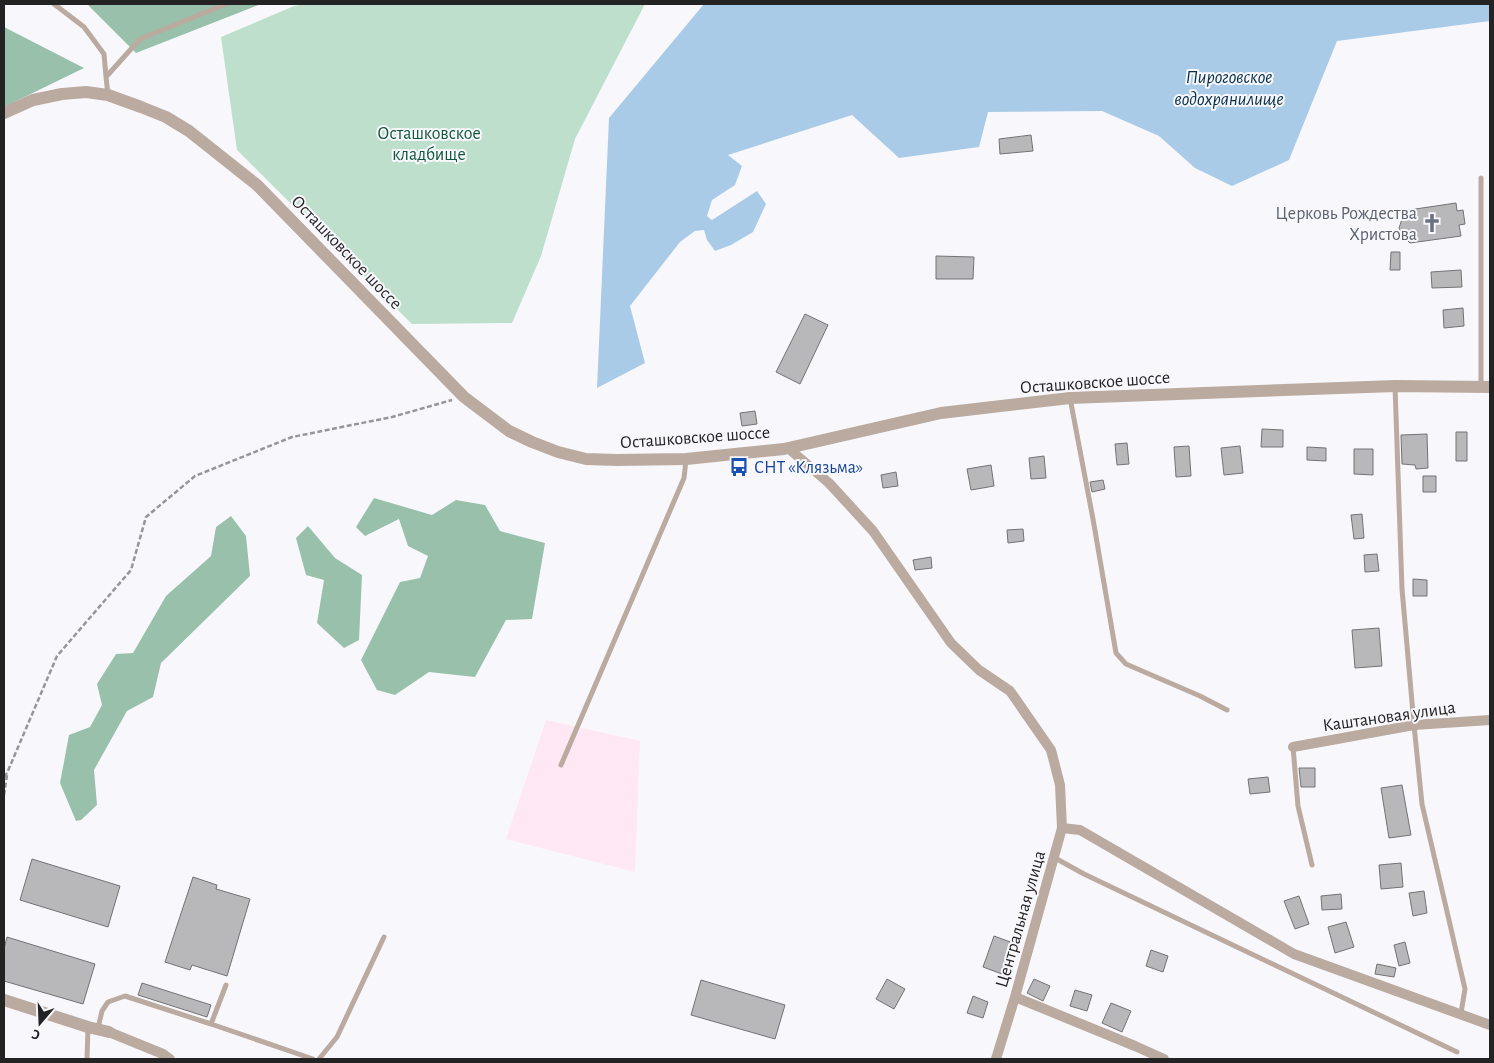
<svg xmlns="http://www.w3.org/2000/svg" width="1494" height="1063" font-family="'Alegreya Sans',sans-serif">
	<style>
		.industrial { fill: #ffe7f3 }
		.green { fill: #bedfcc }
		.forest { fill: #98c0aa }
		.water { fill: #aacbe7 }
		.building { fill: #b8b8bb; stroke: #737376 }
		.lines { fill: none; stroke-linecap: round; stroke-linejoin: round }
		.path { stroke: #969699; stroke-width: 2.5; stroke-dasharray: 5 2.5; stroke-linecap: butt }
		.service { stroke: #baaa9f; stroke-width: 5 }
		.minor { stroke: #baaa9f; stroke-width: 10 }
		.tertiary { stroke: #baaa9f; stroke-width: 12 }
		.labels { text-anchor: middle; stroke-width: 4; stroke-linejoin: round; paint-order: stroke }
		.park-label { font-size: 18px; fill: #10573a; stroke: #f8f8fc }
		.worship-label { font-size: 18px; fill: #5b616d; stroke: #f8f8fc; text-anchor: end }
		.street-label { font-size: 18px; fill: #232324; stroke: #f8f8fc }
		.transit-label { font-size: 18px; fill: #164399; stroke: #f8f8fc; text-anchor: start }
		.water-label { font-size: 19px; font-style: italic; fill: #052f4a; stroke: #f8f8fc }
	</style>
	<rect width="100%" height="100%" fill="#f8f8fc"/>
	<path class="industrial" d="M546,720l94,21 -5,131 -129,-33z"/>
	<path class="green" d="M306,4h339l-70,135 -34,117 -29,67 -100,1 -175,-174 -16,-113 73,-31z"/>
	<path class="forest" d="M87,4h174l-125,49z
		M4,27l80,41 -80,39z
		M374,498l58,17 24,-15 29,5 15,26 45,12 -13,76 -26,1 -31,57 -46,-5 -34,23 -18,-5 -16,-30 39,-78 20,-4 8,-22 -20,-10 -9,-27 -34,17 -9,-9z
		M231,516l15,20 4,40 -89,87 -8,34 -26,14 -33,59 3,35 -16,15 -5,1 -16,-38 9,-48 21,-8 12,-22 -5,-21 19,-30 17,-1 33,-57 45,-40 5,-29z
		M308,526l27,32 27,17 -3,65 -15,8 -27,-25 7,-43 -18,-5 -10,-37z"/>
	<path class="water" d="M704,4h786v17l-153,20 -48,119 -57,26 -37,-18 -36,-32 -57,-25 -114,1 -9,35 -80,11 -47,-43 -124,40 14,11 -7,19 -23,15 -5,16 5,4 45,-29 9,13 -13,28 -22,13 -16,6 -8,-11 -3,-10 -9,1 -15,11 -50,64 15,57 -48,25 12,-270z"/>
	<path class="building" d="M1031,135l2,16 -33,3 -1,-15z
		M1456,203l1,8 6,-1 2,14 -6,1 2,11 -51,7 -8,-8 -3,-7 4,-12 -1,-5z
		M1391,252h9v18h-10z
		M936,256l38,1 -1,22h-37z
		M1461,270l1,17 -30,1 -1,-16z
		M1463,308l1,18 -20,2 -1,-18z
		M805,314l23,11 -28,59 -24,-12z
		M755,411l2,13 -15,2 -2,-13z
		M1262,429l21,1v17h-22z
		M1456,432h11v29h-11z
		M1427,434l1,34 -12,1 -1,-4 -13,-1 -1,-29z
		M1127,443l2,21 -12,1 -2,-21z
		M1189,446l2,30 -15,1 -2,-30z
		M1240,446l3,27 -19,2 -3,-27z
		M1307,447l19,1v13l-19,-1z
		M1354,449h19v26l-19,-1z
		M1044,456l2,22 -15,1 -2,-21z
		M991,465l3,21 -23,4 -4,-21z
		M896,472l2,14 -15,2 -2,-13z
		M1423,476h13v16h-13z
		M1103,480l2,9 -13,3 -2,-10z
		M1362,514l2,24 -10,1 -3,-24z
		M1023,529l1,12 -16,2 -1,-13z
		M1377,554l2,17 -14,1 -1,-17z
		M931,557l1,11 -17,2 -2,-10z
		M1413,579l14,1v16h-14z
		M1379,628l3,38 -27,2 -3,-38z
		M1299,768h16v19h-14z
		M1268,777l2,15 -20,2 -2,-15z
		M1402,785l9,50 -22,3 -8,-50z
		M32,859l88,27 -12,41 -88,-27z
		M1401,863l2,24 -22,2 -2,-24z
		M193,877l24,8 -1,4 34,10 -23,77 -35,-11 -2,5 -25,-8z
		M1424,891l3,22 -14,3 -4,-23z
		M1341,894l1,15 -20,1 -1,-14z
		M1299,896l10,28 -14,5 -11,-28z
		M1346,922l8,25 -19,6 -7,-26z
		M994,936l19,7 -11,31 -19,-7z
		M7,937l88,27 -12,40 -79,-23v-32z
		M1405,942l5,21 -11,3 -5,-21z
		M1151,950l17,6 -5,16 -17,-6z
		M1377,964l19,4 -2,9 -19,-3z
		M887,979l18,10 -11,20 -18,-10z
		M1034,979l16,7 -7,15 -16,-8z
		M701,980l84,25 -10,34 -84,-24z
		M142,983l69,22 -4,12 -69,-22z
		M1075,990l17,5 -5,16 -17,-5z
		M973,996l15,6 -5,16 -16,-5z
		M1111,1003l20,8 -9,21 -20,-9z"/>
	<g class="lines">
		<path class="path" d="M4,777l3,-4 50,-117 74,-86 15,-53 49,-41 97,-39 100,-20 60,-17
			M4,795l3,-20"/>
		<path class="service" d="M54,4l30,23 20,27 2,23
			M108,95l-2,-18 34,-38 86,-35
			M1395,386l7,203 12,136 8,79 43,185 -4,24
			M1481,387v-209
			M1070,398l23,121 23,134 10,11 74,32 27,14
			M1293,747l5,59 14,59
			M561,765l123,-287 2,-18
			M1055,858l29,16 373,178
			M211,1024l102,35
			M98,1028l4,-17 6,-9 17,-6 86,28 15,-39
			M87,1059l1,-32
			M319,1059l18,-22 47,-100"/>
		<path class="minor" d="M788,448l41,35 44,48 78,112 28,27 31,21 41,59 9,35 2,43 -47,169 -19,62
			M1293,747l121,-22 76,-5
			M1062,828l18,2 214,124 196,71
			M1015,997l120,49 29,13
			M109,1032l54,22 7,5"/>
		<path class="tertiary" d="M4,113l29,-13 29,-6 24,-2 22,3 33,12 25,10 23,14 68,54 207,212 45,34 23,11 26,10 28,7 31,1 69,-1 98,-10 157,-36 129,-15 325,-12 95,1
			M4,1000l84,27 21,5"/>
	</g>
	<defs>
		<g id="church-bare" transform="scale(1.5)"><path d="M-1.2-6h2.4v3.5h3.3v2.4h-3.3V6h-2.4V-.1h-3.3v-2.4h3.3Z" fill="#6b7280" stroke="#f8f8fc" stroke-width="2.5" paint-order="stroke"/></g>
		<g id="bus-bare" transform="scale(1.5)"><path d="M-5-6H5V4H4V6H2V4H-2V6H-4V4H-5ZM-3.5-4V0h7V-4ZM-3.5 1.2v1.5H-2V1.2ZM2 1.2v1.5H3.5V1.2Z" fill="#1a4fb4" stroke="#f8f8fc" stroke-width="2.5" paint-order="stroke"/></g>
	</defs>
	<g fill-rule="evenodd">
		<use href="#church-bare" x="1432" y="223"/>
		<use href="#bus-bare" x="739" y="467"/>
	</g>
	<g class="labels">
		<g class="park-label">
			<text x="429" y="139">Осташковское<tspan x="429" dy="21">кладбище</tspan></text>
		</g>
		<g class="worship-label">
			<text x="1417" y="219">Церковь Рождества<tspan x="1417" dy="21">Христова</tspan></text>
		</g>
		<g class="street-label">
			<text transform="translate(347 252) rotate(46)" y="6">Осташковское шоссе</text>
			<text transform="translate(1095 382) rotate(-4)" y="6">Осташковское шоссе</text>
			<text transform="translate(695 437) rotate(-4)" y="6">Осташковское шоссе</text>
			<text transform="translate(1389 716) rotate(-8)" y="6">Каштановая улица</text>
			<text transform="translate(1020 919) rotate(-74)" y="6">Центральная улица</text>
		</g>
		<g class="transit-label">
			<text x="754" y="473">СНТ «Клязьма»</text>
		</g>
		<g class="water-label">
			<text x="1229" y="83">Пироговское<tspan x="1229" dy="22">водохранилище</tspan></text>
		</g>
	</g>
	<rect width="1494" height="1063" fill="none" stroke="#232324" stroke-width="10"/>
	<g transform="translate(40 1023) rotate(199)" stroke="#f8f8fc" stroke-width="4" paint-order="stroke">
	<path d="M0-4L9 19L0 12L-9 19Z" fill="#232324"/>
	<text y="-8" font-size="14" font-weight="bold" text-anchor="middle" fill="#232324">С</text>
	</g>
</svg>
